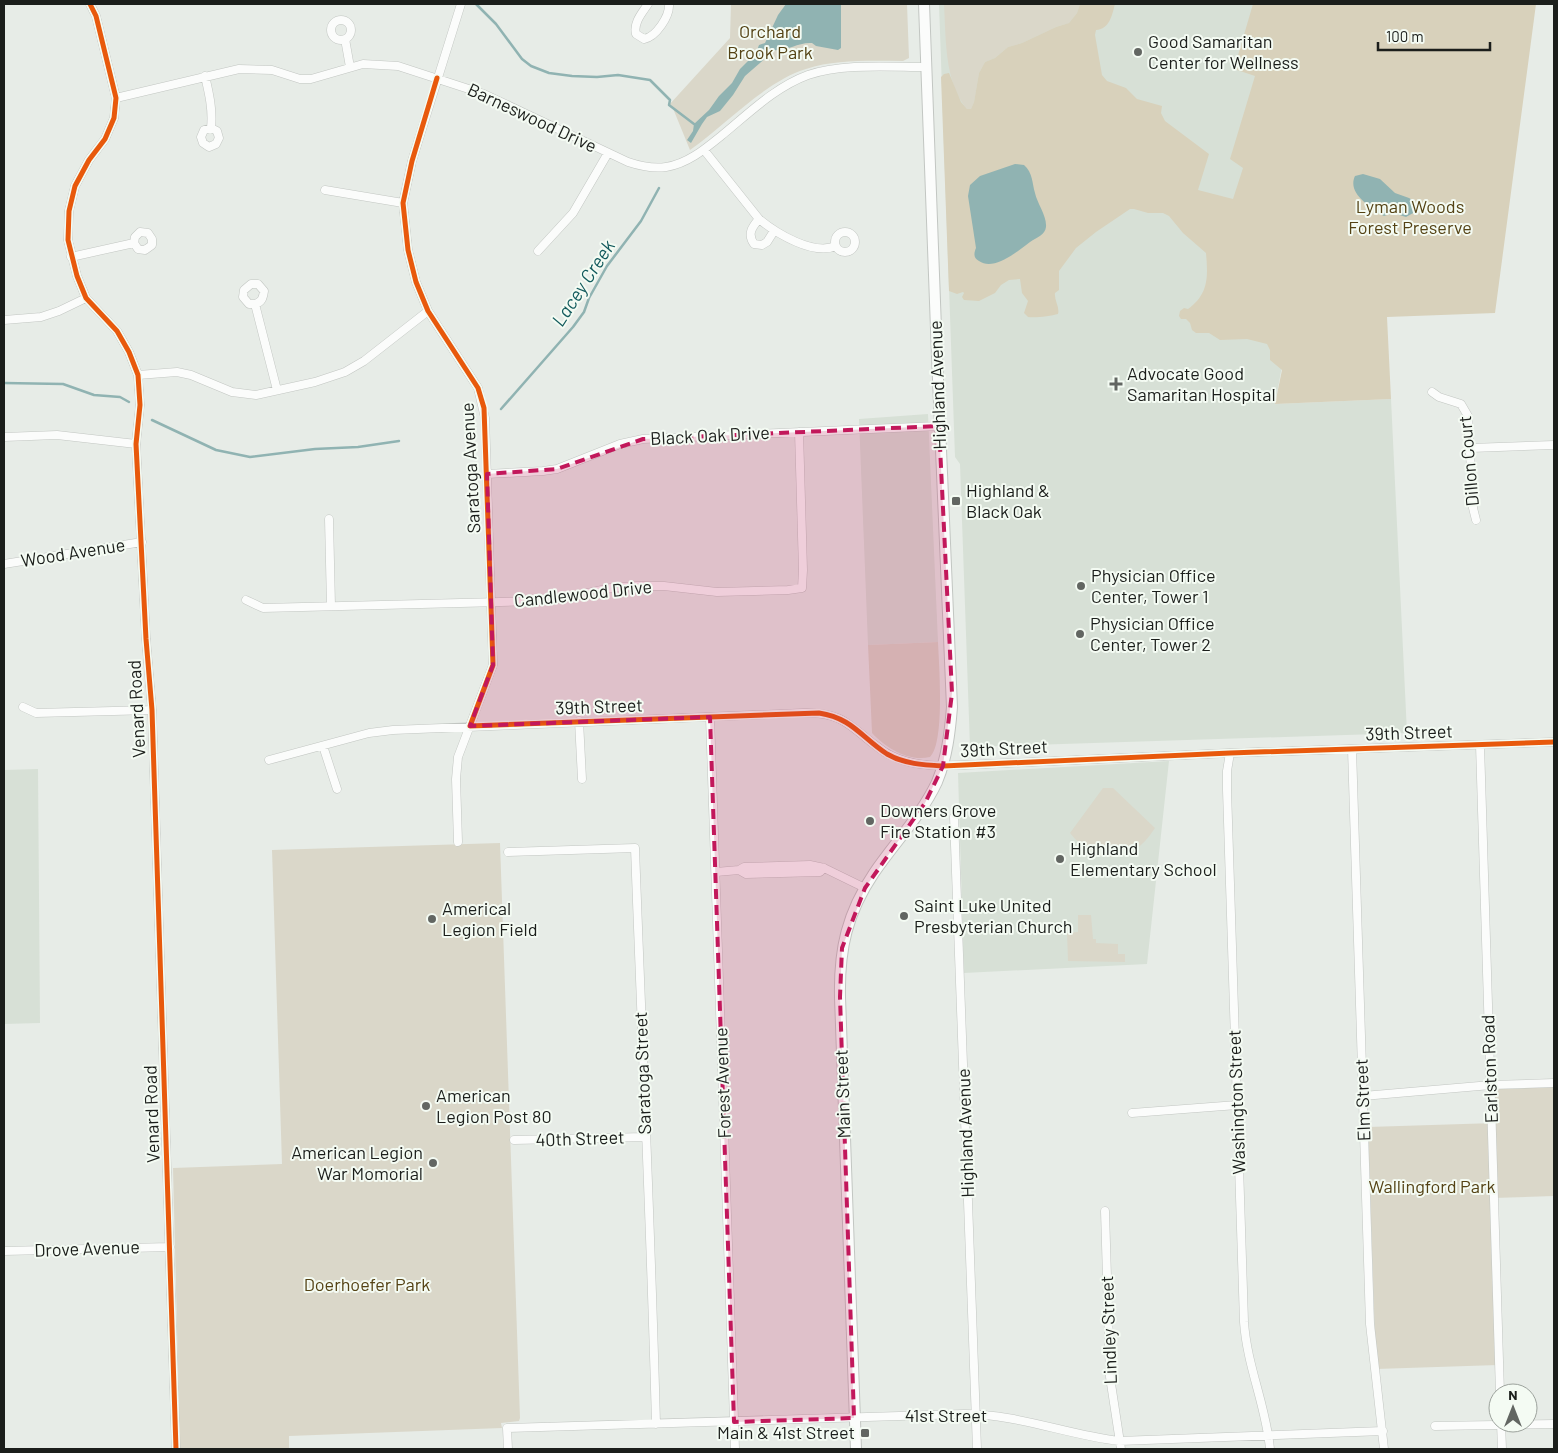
<svg xmlns="http://www.w3.org/2000/svg" width="1558" height="1453" font-family="Barlow,sans-serif">
	<style>
		.built { fill: #d7e0d6 }
		.green { fill: #dad7c9 }
		.forest { fill: #d8d1bb }
		.water { fill: #90b3b2 }
		.lines { fill: none; stroke-linecap: round; stroke-linejoin: round }
		.stream { stroke: #90b3b2; stroke-width: 2.5 }
		.minor-casing { stroke: #c2c6c2; stroke-width: 9 }
		.major-casing { stroke: #c2c6c2; stroke-width: 12 }
		.minor { stroke: #fbfcfb; stroke-width: 8 }
		.major { stroke: #fbfcfb; stroke-width: 10 }
		.cycleway-casing { stroke: #f4fbf3; stroke-width: 8 }
		.cycleway { stroke: #e8590c; stroke-width: 5 }
		.marked { fill: #c2185b; fill-opacity: 0.2; stroke: #c2185b; stroke-width: 4; stroke-dasharray: 10 6; stroke-linejoin: round }
		.poi-dot { fill: #626662; stroke: #f4fbf3; stroke-width: 2 }
		.labels { text-anchor: middle; stroke-width: 4; stroke-linejoin: round; paint-order: stroke }
		.park-label { font-size: 18px; fill: #544214; stroke: #f4fbf3 }
		.poi-label { font-size: 18px; fill: #1b1e1b; stroke: #f4fbf3; text-anchor: start }
		.street-label { font-size: 18px; fill: #1b1e1b; stroke: #f4fbf3 }
		.water-label { font-size: 19px; font-style: italic; fill: #125a5c; stroke: #f4fbf3 }
	</style>
	<rect width="100%" height="100%" fill="#e7ece7"/>
	<path class="built" d="M939,4h410l-74,400 116,-5 16,334 -437,14 -10,-283 -5,-7z
		M928,414l10,228 -70,3 -9,-226z
		M1169,761l-22,203 -183,9 -6,-200z
		M38,769l2,254 -36,1v-254z"/>
	<path class="green" d="M731,4h176l2,54 -6,3c-32,0 -66,-2 -97,8 -40,12 -81,56 -116,81l-18,-44 -3,-1 61,-67z
		M944,4h136l-3,9 -8,10 -13,4 -34,16 -14,4 -13,11 -10,4 -6,11 -5,29 -3,7h-4c-23,-27 -21,-72 -23,-105z
		M938,642c1,23 7,101 -8,115 -22,5 -44,-9 -58,-24l-4,-88z
		M1103,788h10l42,40c-23,37 -58,39 -85,5z
		M500,843l20,575 -1,3 -18,2 1,5 -213,8v13h-109l-7,-281 109,-4 -10,-314z
		M1078,915h13l2,24h3v4l22,1v10h7v8l-57,-1 -1,-28 11,-1z
		M1554,1087v109l-61,2 5,167 -122,4 -8,-242 127,-4 -1,-34z"/>
	<path class="forest" d="M1080,4h35c-3,11 -5,25 -19,26l-1,5 7,40 5,6 19,7 11,11 25,7 -1,7 4,8 44,33 -11,36 35,9 10,-31 -13,-9 25,-83 -21,-7 19,-65h283l-41,309 -108,4 4,82 -116,5 7,-34 -12,-10v-10l-3,-6 -20,-5 -27,1 -11,-7h-13l-4,-3 -2,-7 -4,-4h-5l-2,-3 1,-5 4,-3 4,1c21,-15 20,-33 18,-56l-23,-20 -14,-17 -6,-3h-15l-14,-4h-4l-34,23 -20,16 -17,23v19l-4,3c-1,7 5,14 3,21 -7,2 -22,4 -30,3l-4,-4 4,-12 -6,-8 -2,-14 -11,1 -8,5 -6,8 -16,8 -15,-1 -2,-3 2,-4 -1,-1 -6,2 -8,-3 -8,-214 3,-3 5,-1 12,29 6,7h4l3,-7 5,-29 6,-11 10,-4 13,-11 14,-4 34,-16 13,-4 8,-10z"/>
	<path class="water" d="M786,4h55v44l-3,2 -22,-4 -4,-3c-15,-1 -25,9 -40,7l-4,6 -23,20 -12,19 -13,16 -13,6 -5,7 -11,19 -4,-3 6,-9 1,-7 15,-14 10,-14 13,-13 8,-14 16,-16 3,-8 6,-2 13,-28z
		M1015,164l9,1c9,8 8,18 11,28 2,10 12,23 11,34 -1,8 -9,10 -16,15 -11,8 -36,30 -51,19 -6,-3 -5,-8 -3,-13l-8,-52 2,-11 10,-9z
		M1363,174l17,5 15,14 14,5 5,3 2,6 -1,5 -9,5 -13,-4 -9,3 -4,-2c-11,-8 -33,-21 -25,-38z"/>
	<g class="lines">
		<path class="stream" d="M476,4l20,20 26,35 9,7 18,7 23,3 25,1 21,-2 32,5 20,20 -1,5 25,19
			M4,383l59,1 31,11 26,2 9,5
			M501,409l72,-82 11,-15 5,-14 18,-32 34,-45 18,-33
			M152,420l64,30 34,7 65,-8 43,-2 41,-6"/>
		<g class="minor-casing">
			<path id="minor" d="M90,4l6,12 20,82 -2,20 -9,21 -16,21 -14,26 -6,25 -1,29 9,36 9,22 31,33 12,21 9,23 2,30 -4,39 10,195 6,71 24,739
				M648,4c-6,9 -15,19 -12,30l8,5c12,-2 26,-23 25,-35
				M331 30a10 10 0 1 1 20 0a10 10 0 1 1-20 0Z
				M345,39l5,28
				M205,76c4,17 8,34 6,52l-7,2 -3,7 2,6 6,4 7,-3 3,-6 -2,-7 -6,-3
				M116,98l123,-29 33,1 28,9h11l52,-15 35,2 86,28 144,68c12,4 25,7 38,5 21,-3 39,-18 55,-31 27,-22 54,-49 87,-61 34,-12 82,-8 118,-8
				M704,150l55,69c17,14 54,37 77,27
				M325,190l78,13
				M759,219c-7,8 -12,15 -5,25l8,1 5,-3 7,-11
				M835 242a10 10 0 1 1 20 0a10 10 0 1 1-20 0Z
				M538,251l35,-38 35,-60
				M71,257l63,-14 4,6 7,1 7,-5v-6l-4,-6 -8,-1 -5,5 -1,6
				M255,304c7,-2 8,-6 9,-13l-6,-7h-7l-7,6 -1,7 6,7h6l22,86
				M4,320l37,-3 18,-6 27,-13
				M138,375l39,-3 14,3 41,17 24,3 59,-13 30,-10 19,-11 64,-50
				M1432,392l7,5 22,7 7,12 5,92 3,12
				M4,437l53,-2 79,9
				M1471,448l83,-3
				M487,474l56,-3 14,-2 63,-25 23,-5 296,-13
				M329,519l2,87
				M4,564l138,-22
				M246,600l17,8 275,-7 22,-2 51,-11 26,-2h27l53,6 71,-2 14,-2 1,-18 -4,-138
				M23,707l13,6 116,-3
				M710,717l25,732
				M579,721l3,58
				M1480,745l20,648
				M323,746l14,43
				M1352,749l18,575 14,125
				M1230,753l-3,18v19l17,532c3,44 22,84 26,127
				M269,760l100,-27 24,-3 410,-17c34,-1 43,8 68,29 6,4 12,10 19,13 24,12 49,11 75,10l265,-12 324,-11
				M954,817l23,632
				M458,842l-2,-63 2,-22 35,-92 -8,-247 -7,-30 -50,-77 -12,-29 -8,-32 -5,-47 9,-42 49,-157
				M508,852l127,-4c7,192 16,384 21,576
				M739,870l7,4 74,-2 4,-4
				M716,872l23,-2 5,-3 66,-2 14,3 41,20
				M1363,1096l128,-11 63,-2
				M1132,1113l105,-8
				M514,1140l131,-3
				M1105,1211l5,166 11,72
				M4,1251l166,-4
				M1501,1423l1,26
				M1435,1426l119,-2
				M508,1449l-1,-21 457,-14c53,0 104,21 155,27l264,-10"/>
		</g>
		<g class="major-casing">
			<path id="major" d="M856,1449l-16,-452c-1,-48 7,-84 34,-124 21,-31 47,-57 63,-91 10,-24 13,-50 15,-75l-15,-351 -13,-352"/>
		</g>
		<use href="#minor" class="minor"/>
		<use href="#major" class="major"/>
		<g class="cycleway-casing">
			<path id="cycleway" d="M90,4l6,12 20,82 -2,20 -9,21 -16,21 -14,26 -6,25 -1,29 9,36 9,22 31,33 12,21 9,23 2,30 -4,39 10,195 6,71 24,739
				M437,78l-25,83 -9,42 5,47 8,32 12,29 50,77 6,20 9,257 -23,61 349,-13c33,5 42,24 68,41 17,10 37,11 56,12l287,-13 324,-11"/>
		</g>
		<use href="#cycleway" class="cycleway"/>
	</g>
	<path class="marked" d="M939,426l13,267 -9,73 -18,37 -60,85 -23,60 -2,49 14,421 -120,4 -24,-705 -240,9 23,-61 -6,-191 70,-5 86,-30z"/>
	<g class="poi-dot">
		<circle cx="1138" cy="52" r="5"/>
		<path d="M1113.5 376.5h5v5h5v5h-5v5h-5v-5h-5v-5h5z"/>
		<rect x="951" y="496" width="10" height="10" rx="2.5"/>
		<circle cx="1081" cy="586" r="5"/>
		<circle cx="1080" cy="634" r="5"/>
		<circle cx="870" cy="821" r="5"/>
		<circle cx="1060" cy="859" r="5"/>
		<circle cx="904" cy="916" r="5"/>
		<circle cx="432" cy="919" r="5"/>
		<circle cx="426" cy="1106" r="5"/>
		<circle cx="433" cy="1163" r="5"/>
		<rect x="860" y="1428" width="10" height="10" rx="2.5"/>
	</g>
	<g class="labels">
		<g class="park-label">
			<text x="770" y="38">Orchard<tspan x="770" dy="21">Brook Park</tspan></text>
			<text x="1410" y="213">Lyman Woods<tspan x="1410" dy="21">Forest Preserve</tspan></text>
			<text x="1432" y="1193">Wallingford Park</text>
			<text x="367" y="1291">Doerhoefer Park</text>
		</g>
		<g class="poi-label">
			<text x="1148" y="48">Good Samaritan<tspan x="1148" dy="21">Center for Wellness</tspan></text>
			<text x="1127" y="380">Advocate Good<tspan x="1127" dy="21">Samaritan Hospital</tspan></text>
			<text x="966" y="497">Highland &amp;<tspan x="966" dy="21">Black Oak</tspan></text>
			<text x="1091" y="582">Physician Office<tspan x="1091" dy="21">Center, Tower 1</tspan></text>
			<text x="1090" y="630">Physician Office<tspan x="1090" dy="21">Center, Tower 2</tspan></text>
			<text x="880" y="817">Downers Grove<tspan x="880" dy="21">Fire Station #3</tspan></text>
			<text x="1070" y="855">Highland<tspan x="1070" dy="21">Elementary School</tspan></text>
			<text x="914" y="912">Saint Luke United<tspan x="914" dy="21">Presbyterian Church</tspan></text>
			<text x="442" y="915">Americal<tspan x="442" dy="21">Legion Field</tspan></text>
			<text x="436" y="1102">American<tspan x="436" dy="21">Legion Post 80</tspan></text>
			<text x="423" y="1159" text-anchor="end">American Legion<tspan x="423" dy="21">War Momorial</tspan></text>
			<text x="855" y="1439" text-anchor="end">Main &amp; 41st Street</text>
		</g>
		<g class="street-label">
			<text transform="translate(532 118) rotate(25)" y="6">Barneswood Drive</text>
			<text transform="translate(938 385) rotate(-92)" y="6">Highland Avenue</text>
			<text transform="translate(710 436) rotate(-3)" y="6">Black Oak Drive</text>
			<text transform="translate(1469 461) rotate(-95)" y="6">Dillon Court</text>
			<text transform="translate(471 468) rotate(-93)" y="6">Saratoga Avenue</text>
			<text transform="translate(73 553) rotate(-9)" y="6">Wood Avenue</text>
			<text transform="translate(583 594) rotate(-6)" y="6">Candlewood Drive</text>
			<text transform="translate(599 707) rotate(-2)" y="6">39th Street</text>
			<text transform="translate(137 709) rotate(-93)" y="6">Venard Road</text>
			<text transform="translate(1409 733) rotate(-2)" y="6">39th Street</text>
			<text transform="translate(1004 749) rotate(-3)" y="6">39th Street</text>
			<text transform="translate(1490 1069) rotate(-92)" y="6">Earlston Road</text>
			<text transform="translate(643 1073) rotate(-92)" y="6">Saratoga Street</text>
			<text transform="translate(723 1083) rotate(-92)" y="6">Forest Avenue</text>
			<text transform="translate(843 1094) rotate(-92)" y="6">Main Street</text>
			<text transform="translate(1363 1100) rotate(-92)" y="6">Elm Street</text>
			<text transform="translate(1237 1102) rotate(-92)" y="6">Washington Street</text>
			<text transform="translate(152 1114) rotate(-92)" y="6">Venard Road</text>
			<text transform="translate(966 1133) rotate(-92)" y="6">Highland Avenue</text>
			<text transform="translate(580 1139) rotate(-2)" y="6">40th Street</text>
			<text transform="translate(87 1249) rotate(-2)" y="6">Drove Avenue</text>
			<text transform="translate(1109 1330) rotate(-92)" y="6">Lindley Street</text>
			<text x="946" y="1422">41st Street</text>
		</g>
		<g class="water-label">
			<text transform="translate(583 283) rotate(-57)" y="7">Lacey Creek</text>
		</g>
	</g>
	<rect width="1558" height="1453" fill="none" stroke="#1b1e1b" stroke-width="10"/>
	<g transform="translate(1513 1408)"><circle r="24" fill="#f4fbf3" stroke="#9da39d"/>
	<path d="M0-4L9 19L0 12L-9 19Z" fill="#626662"/>
	<text y="-8" font-size="14" font-weight="bold" text-anchor="middle" fill="#1b1e1b">N</text>
	</g>
	<path d="M1378 42v8h112v-8" fill="none" stroke="#1b1e1b" stroke-width="2.5"/>
	<text x="1386" y="42" font-size="15" fill="#1b1e1b" stroke="#f4fbf3" stroke-width="4" paint-order="stroke">100 m</text>
</svg>
